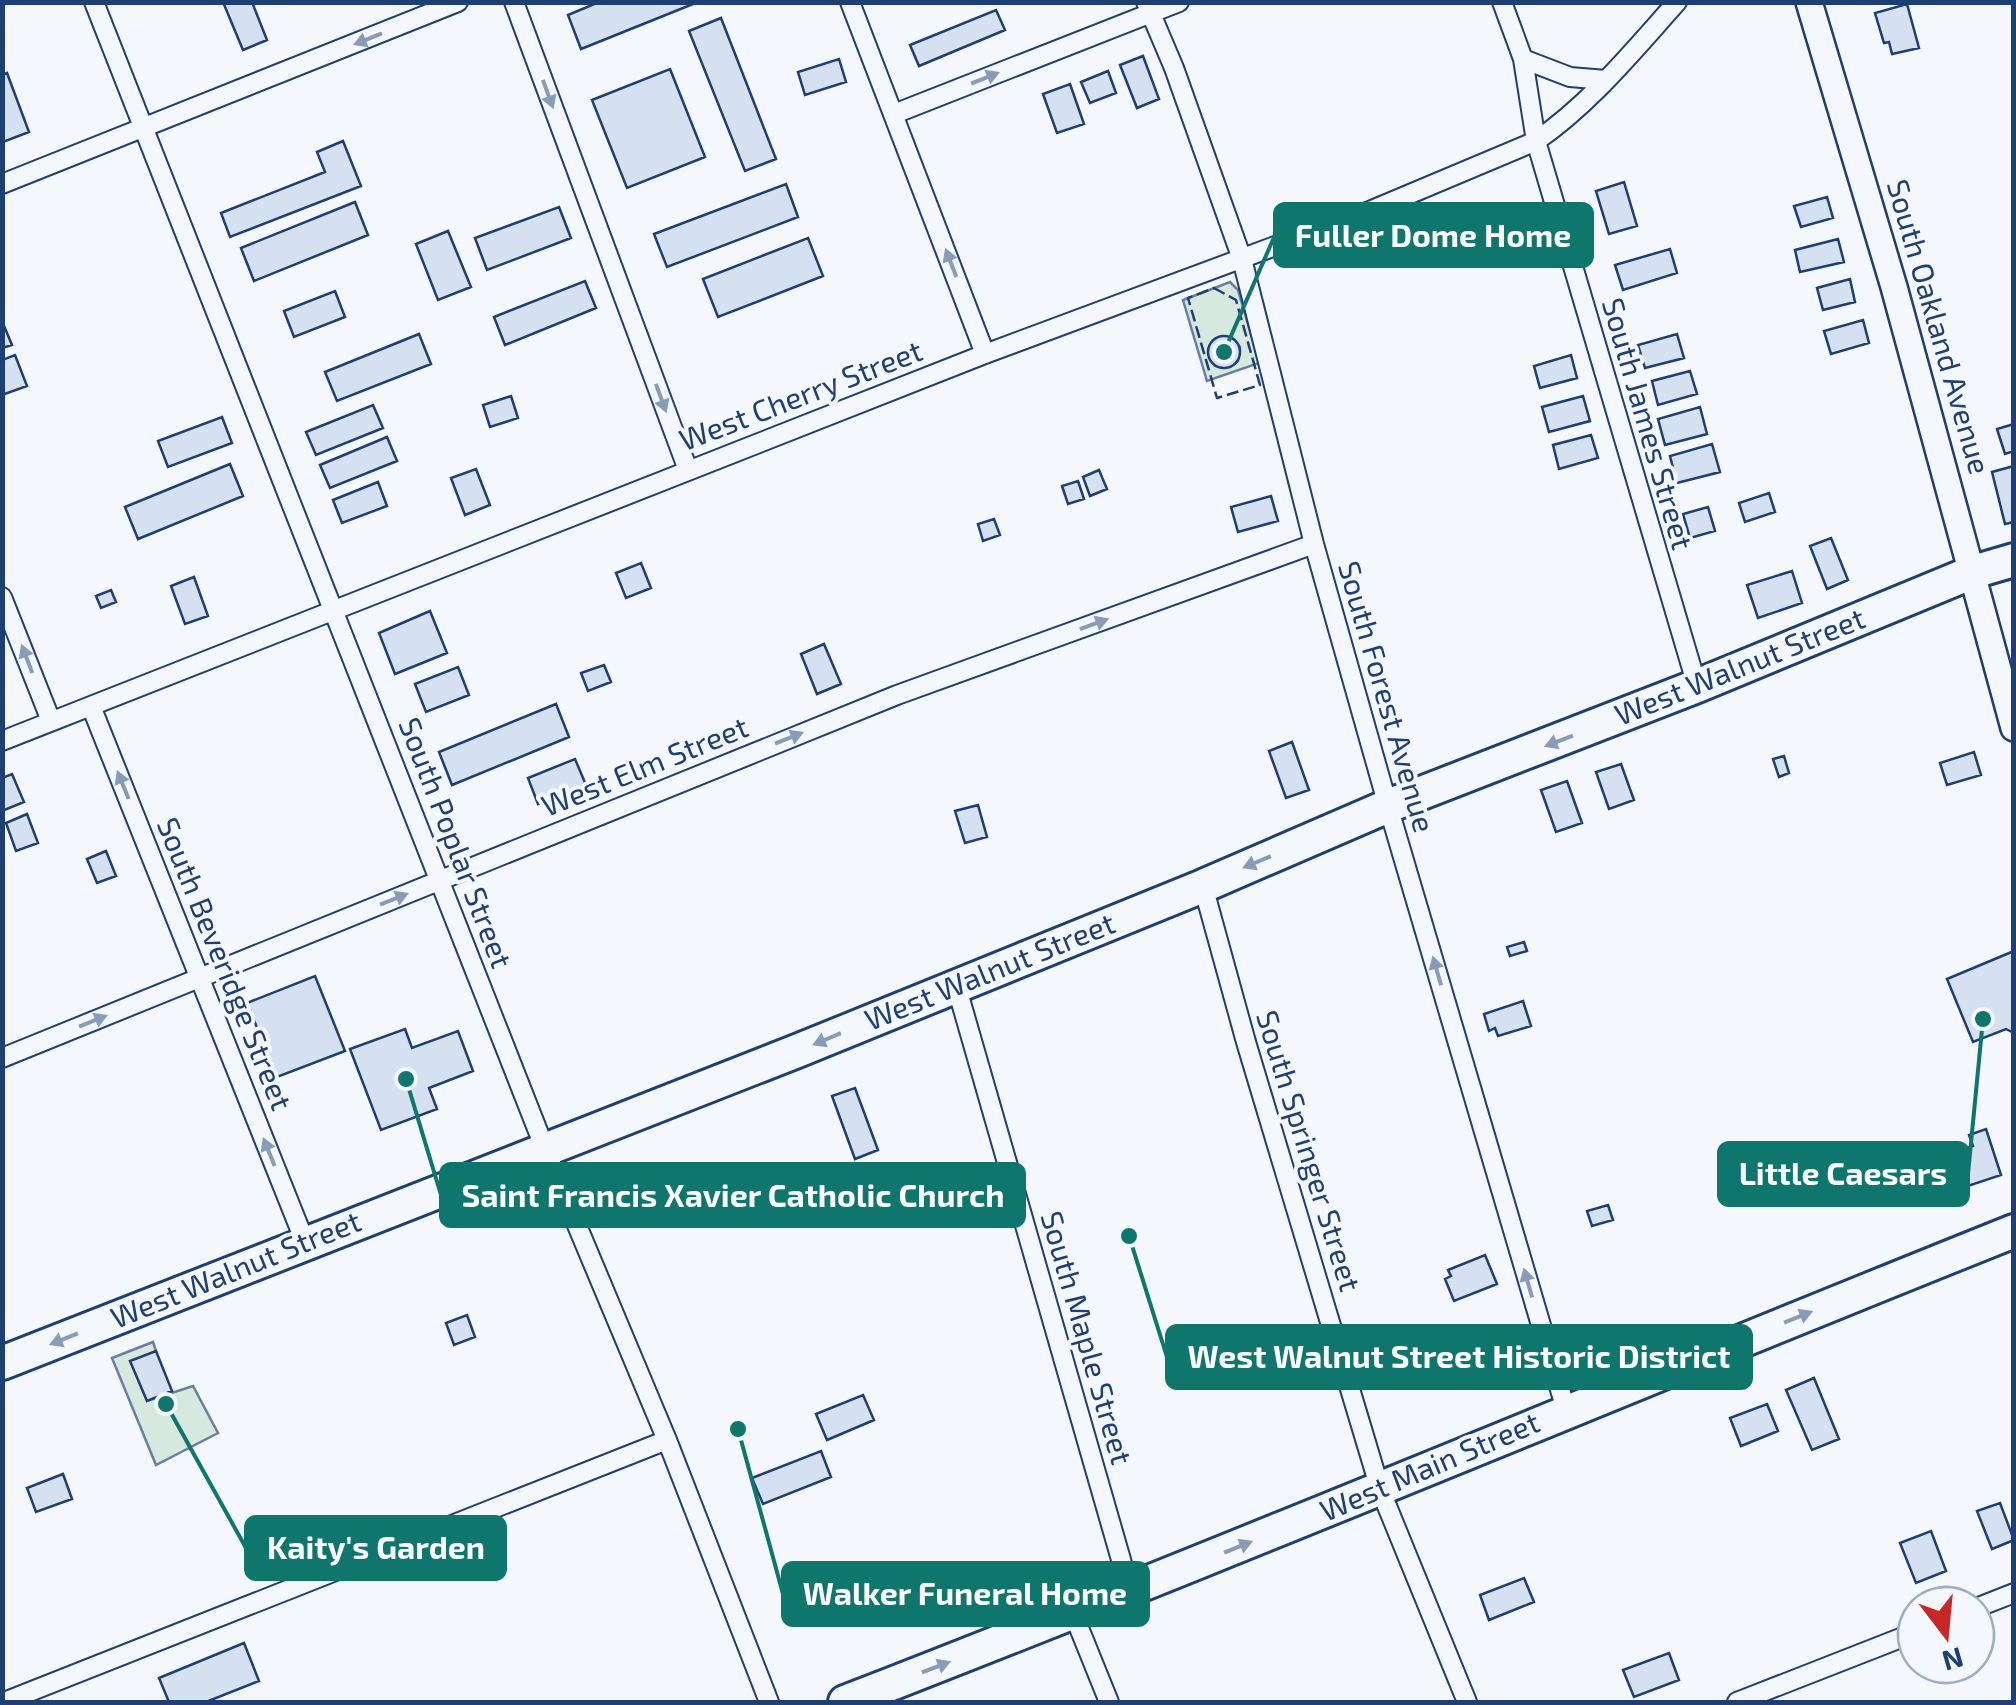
<svg xmlns="http://www.w3.org/2000/svg" width="2016" height="1705" font-family="'Exo 2',sans-serif">
	<style>
		.green { fill: #d7e8df; stroke: #687fa3; stroke-width: 2.5; fill-rule: evenodd }
		.building { fill: #d5e0f0; stroke: #1d3f73; stroke-width: 2.5 }
		.lines { fill: none; stroke-linecap: round; stroke-linejoin: round }
		.street-casing { stroke: #1d3f73; stroke-width: 22 }
		.secondary-casing { stroke: #1d3f73; stroke-width: 30 }
		.highway-casing { stroke: #1d3f73; stroke-width: 38 }
		.street { stroke: #f4f7fb; stroke-width: 18 }
		.secondary { stroke: #f4f7fb; stroke-width: 25 }
		.highway { stroke: #f4f7fb; stroke-width: 32 }
		.fence { stroke: #1d3f73; stroke-width: 2.5; stroke-dasharray: 12 5; stroke-linecap: butt }
		.oneway { fill: #889bb7 }
		.labels { text-anchor: middle; stroke-width: 8; stroke-linejoin: round; paint-order: stroke }
		.street-label { font-size: 30px; fill: #1d3f73; stroke: #f4f7fb }
		.leader { fill: none; stroke: #0f766e; stroke-width: 4 }
		.callout-dot { fill: #0f766e; stroke: #f4f7fb; stroke-width: 4 }
		.callout { fill: #0f766e; stroke: #0f766e; stroke-width: 4 }
		.callout-label { font-size: 32px; text-anchor: middle; font-weight: bold; fill: #fff }
	</style>
	<rect width="100%" height="100%" fill="#f4f7fb"/>
	<path class="green" d="M1230,282l8,8 21,73 -52,18 -24,-81zM1222,336l10,2 8,9 -2,14 -8,6 -15,-1 -7,-12 5,-13z
		M153,1342l3,9 -25,11 16,39 46,-15 25,47 -62,32 -44,-107z"/>
	<path class="building" d="M223,2h29l15,38 -24,10z
		M599,2h99l-117,47 -13,-34z
		M1907,4l12,44 -27,6 -3,-12 -5,1 -9,-30z
		M996,10l9,20 -86,36 -9,-21z
		M721,18l55,141 -31,12 -56,-140z
		M1143,56l16,43 -22,9 -17,-43z
		M839,59l7,23 -41,13 -7,-23z
		M670,69l35,88 -78,31 -35,-88z
		M1108,71l8,22 -26,10 -9,-21z
		M7,73l22,59 -26,10 -1,-67z
		M1070,84l14,40 -27,9 -14,-39z
		M343,141l18,45 -131,51 -9,-24 104,-41 -8,-20z
		M1624,182l13,44 -28,8 -13,-43z
		M786,184l12,33 -131,50 -13,-33z
		M1827,197l6,21 -32,9 -7,-21z
		M355,202l13,33 -114,46 -13,-33z
		M559,207l12,31 -84,32 -12,-32z
		M448,231l23,56 -33,13 -22,-56z
		M808,238l15,38 -105,41 -15,-38z
		M1838,239l6,23 -44,10 -5,-22z
		M1670,249l7,24 -54,17 -8,-25z
		M1850,279l5,23 -32,8 -6,-22z
		M585,281l11,27 -91,37 -11,-28z
		M335,291l10,26 -51,20 -10,-26z
		M1863,320l6,23 -38,11 -7,-23z
		M2,321l10,24 -10,3z
		M419,334l12,30 -94,37 -12,-29z
		M1677,334l7,24 -39,10 -7,-23z
		M1208 352a16 16 0 1 1 32 0a16 16 0 1 1-32 0Z
		M15,355l12,31 -25,9v-35z
		M1571,355l6,23 -37,10 -6,-22z
		M1690,371l7,23 -39,11 -6,-24z
		M511,396l7,22 -28,9 -7,-22z
		M1583,396l7,25 -41,11 -7,-25z
		M373,405l10,23 -67,27 -10,-23z
		M1700,407l7,27 -42,11 -7,-26z
		M222,417l10,26 -64,24 -10,-26z
		M2014,424v27l-9,3 -8,-25z
		M1591,435l7,23 -39,11 -6,-24z
		M387,437l10,24 -67,27 -10,-23z
		M1712,444l8,28 -43,11 -7,-27z
		M230,464l13,32 -105,43 -13,-32z
		M2014,466v56l-9,2 -13,-52z
		M476,469l14,36 -25,10 -14,-37z
		M1099,470l8,19 -17,7 -7,-19z
		M1078,481l6,18 -16,5 -6,-18z
		M378,482l9,24 -45,17 -9,-23z
		M1769,493l6,19 -30,10 -6,-19z
		M1271,496l7,25 -40,11 -7,-25z
		M1708,507l7,24 -25,7 -7,-24z
		M994,519l6,16 -17,6 -5,-17z
		M1831,538l17,42 -21,9 -17,-43z
		M641,563l10,25 -25,10 -10,-25z
		M1792,571l10,32 -44,15 -11,-33z
		M194,577l14,39 -23,8 -14,-38z
		M111,590l5,12 -15,6 -5,-12z
		M430,611l17,42 -52,21 -16,-41z
		M824,644l17,40 -24,10 -16,-40z
		M604,665l7,17 -23,9 -7,-18z
		M458,667l11,28 -43,17 -11,-28z
		M556,704l13,33 -117,48 -13,-33z
		M1292,742l17,48 -23,8 -17,-47z
		M1974,752l7,23 -34,10 -7,-22z
		M1784,756l5,17 -10,4 -6,-18z
		M575,759l11,26 -48,19 -10,-26z
		M1621,764l13,36 -25,9 -13,-37z
		M12,774l12,28 -22,9v-33z
		M1567,781l15,42 -26,9 -15,-42z
		M978,805l9,32 -22,6 -10,-32z
		M27,814l11,29 -22,8 -10,-28z
		M106,851l10,25 -19,7 -10,-24z
		M1524,942l3,9 -17,5 -3,-9z
		M2014,951v82l-8,-4 -33,13 -26,-63z
		M315,976l30,75 -68,26 -30,-74z
		M1523,1001l8,25 -33,10 -3,-8 -6,3 -5,-17z
		M405,1029l7,19 46,-17 15,40 -44,17 8,21 -56,21 -31,-81z
		M855,1088l23,62 -23,9 -23,-63z
		M1986,1129l15,46 -51,17 -11,-34 34,-12 -4,-11z
		M1608,1205l5,15 -21,6 -5,-15z
		M1485,1255l12,29 -43,17 -9,-22 6,-3 -3,-6z
		M467,1315l8,22 -21,8 -8,-22z
		M156,1351l16,40 -25,10 -17,-40z
		M1814,1378l25,61 -27,11 -26,-60z
		M863,1395l11,25 -47,20 -11,-26z
		M1767,1404l11,27 -37,15 -11,-28z
		M821,1451l10,26 -68,27 -11,-26z
		M63,1474l9,25 -36,13 -9,-24z
		M2000,1503l14,37 -22,9 -15,-38z
		M1931,1531l15,40 -30,12 -16,-40z
		M1524,1578l10,24 -45,18 -9,-25z
		M244,1643l15,38 -53,21h-37l-10,-24z
		M1669,1653l10,27 -45,17 -11,-27z"/>
	<g class="lines">
		<g class="street-casing">
			<path id="street" d="M94,2l451,1147 122,291 102,262
				M514,2l174,468
				M850,2l135,352
				M1146,2l28,66 68,191 72,285 74,262 178,604
				M1502,2l21,57 13,82 161,545
				M1523,59l47,18 36,3
				M894,114l285,-112
				M2,184l456,-182
				M2,597l49,124
				M91,706l214,536
				M2,741l983,-387 387,-144 164,-69c54,-37 97,-90 141,-139
				M1203,886l43,156 134,447 87,213
				M956,985l174,606
				M2,1058l895,-363 417,-151
				M1976,1608l38,-15
				M1073,1613l36,89
				M4,1702l663,-262
				M1737,1702l179,-70"/>
		</g>
		<g class="secondary-casing">
			<path id="secondary" d="M1809,2l85,285 120,441"/>
		</g>
		<g class="highway-casing">
			<path id="highway" d="M2,1363l795,-312 406,-165 185,-80 309,-120 276,-114 41,-12
				M845,1702c392,-152 779,-315 1169,-471"/>
		</g>
		<use href="#street" class="street"/>
		<use href="#secondary" class="secondary"/>
		<use href="#highway" class="highway"/>
		<path class="fence" d="M1214,288l22,12 24,85 -43,13 -29,-100z"/>
	</g>
	<defs><path id="oneway-solid" d="M-6-.8H1V-3.2L6.5 0L1 3.2V.8H-6Z" transform="scale(2.5)"/></defs>
	<g class="oneway">
		<use href="#oneway-solid" transform="translate(368 39) rotate(158)"/>
		<use href="#oneway-solid" transform="translate(985 78) rotate(-22)"/>
		<use href="#oneway-solid" transform="translate(548 94) rotate(70)"/>
		<use href="#oneway-solid" transform="translate(951 263) rotate(-111)"/>
		<use href="#oneway-solid" transform="translate(661 398) rotate(70)"/>
		<use href="#oneway-solid" transform="translate(1094 624) rotate(-20)"/>
		<use href="#oneway-solid" transform="translate(27 659) rotate(-111)"/>
		<use href="#oneway-solid" transform="translate(789 738) rotate(-22)"/>
		<use href="#oneway-solid" transform="translate(1559 741) rotate(159)"/>
		<use href="#oneway-solid" transform="translate(123 785) rotate(-112)"/>
		<use href="#oneway-solid" transform="translate(1257 862) rotate(157)"/>
		<use href="#oneway-solid" transform="translate(394 899) rotate(-22)"/>
		<use href="#oneway-solid" transform="translate(1437 971) rotate(-106)"/>
		<use href="#oneway-solid" transform="translate(93 1021) rotate(-22)"/>
		<use href="#oneway-solid" transform="translate(827 1039) rotate(157)"/>
		<use href="#oneway-solid" transform="translate(269 1152) rotate(-112)"/>
		<use href="#oneway-solid" transform="translate(1528 1283) rotate(-106)"/>
		<use href="#oneway-solid" transform="translate(1798 1317) rotate(-22)"/>
		<use href="#oneway-solid" transform="translate(64 1339) rotate(158)"/>
		<use href="#oneway-solid" transform="translate(1238 1547) rotate(-22)"/>
		<use href="#oneway-solid" transform="translate(936 1667) rotate(-21)"/>
	</g>
	<g class="labels">
		<g class="street-label">
			<text transform="translate(1938 327) rotate(74)" y="10">South Oakland Avenue</text>
			<text transform="translate(801 396) rotate(-21)" y="10">West Cherry Street</text>
			<text transform="translate(1647 424) rotate(74)" y="10">South James Street</text>
			<text transform="translate(1740 667) rotate(-22)" y="10">West Walnut Street</text>
			<text transform="translate(1386 697) rotate(74)" y="10">South Forest Avenue</text>
			<text transform="translate(645 767) rotate(-22)" y="10">West Elm Street</text>
			<text transform="translate(455 843) rotate(69)" y="10">South Poplar Street</text>
			<text transform="translate(224 964) rotate(68)" y="10">South Beveridge Street</text>
			<text transform="translate(990 972) rotate(-22)" y="10">West Walnut Street</text>
			<text transform="translate(1308 1151) rotate(73)" y="10">South Springer Street</text>
			<text transform="translate(236 1270) rotate(-22)" y="10">West Walnut Street</text>
			<text transform="translate(1086 1338) rotate(74)" y="10">South Maple Street</text>
			<text transform="translate(1430 1467) rotate(-23)" y="10">West Main Street</text>
		</g>
	</g>
	<path class="leader" d="M1224 352L1275 235M1983 1019L1968 1174M406 1079L441 1195M1129 1236L1167 1357M166 1404L246 1548M738 1429L783 1594"/>
	<g class="callout-dot">
		<circle cx="1224" cy="352" r="10"/>
		<circle cx="1983" cy="1019" r="10"/>
		<circle cx="406" cy="1079" r="10"/>
		<circle cx="1129" cy="1236" r="10"/>
		<circle cx="166" cy="1404" r="10"/>
		<circle cx="738" cy="1429" r="10"/>
	</g>
	<g class="callout">
		<rect x="1275" y="204" width="317" height="62" rx="10"/>
		<rect x="1719" y="1143" width="249" height="62" rx="10"/>
		<rect x="441" y="1164" width="583" height="62" rx="10"/>
		<rect x="1167" y="1326" width="584" height="62" rx="10"/>
		<rect x="246" y="1517" width="259" height="62" rx="10"/>
		<rect x="783" y="1563" width="365" height="62" rx="10"/>
	</g>
	<g class="callout-label">
		<text x="1433" y="247">Fuller Dome Home</text>
		<text x="1843" y="1185">Little Caesars</text>
		<text x="733" y="1207">Saint Francis Xavier Catholic Church</text>
		<text x="1459" y="1368">West Walnut Street Historic District</text>
		<text x="376" y="1559">Kaity's Garden</text>
		<text x="965" y="1605">Walker Funeral Home</text>
	</g>
	<rect width="2016" height="1705" fill="none" stroke="#1d3f73" stroke-width="10"/>
	<g transform="translate(1946 1635) rotate(164)"><circle r="48" fill="#f4f7fb" stroke="#9eadc5" stroke-width="2.5"/>
	<path d="M0-8L18 38L0 25L-18 38Z" fill="#c62828"/>
	<text y="-15" font-size="28" font-weight="bold" text-anchor="middle" fill="#1d3f73">N</text>
	</g>
</svg>
